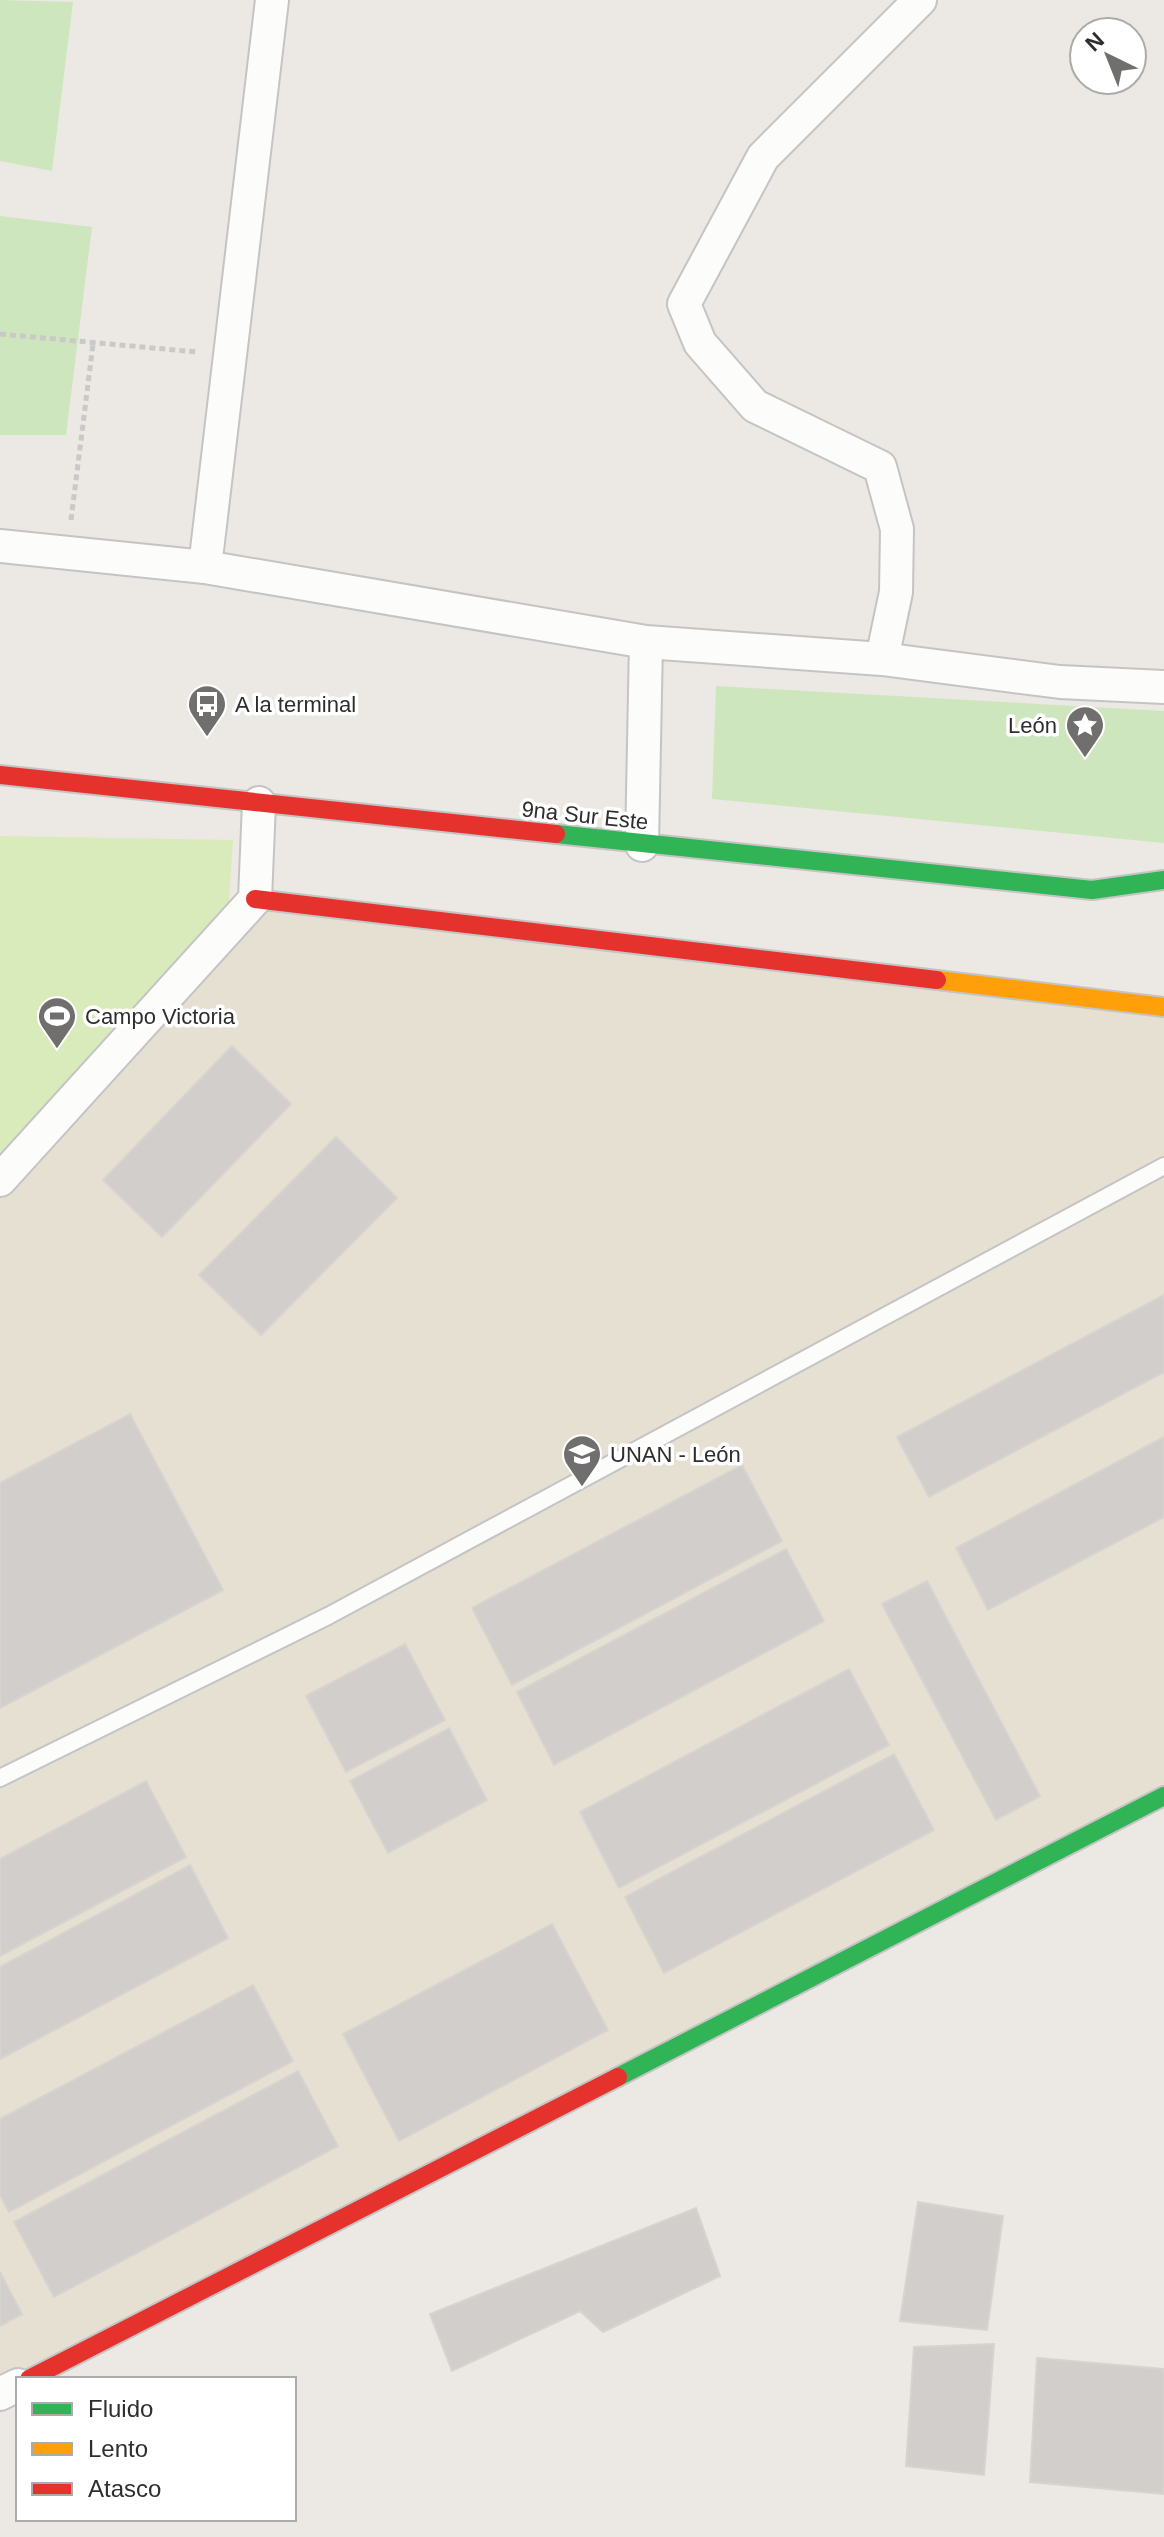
<svg xmlns="http://www.w3.org/2000/svg" width="1164" height="2537" font-family="Arial,sans-serif">
	<style>
		.education { fill: #e6e0d3 }
		.green { fill: #cee6be }
		.pitch { fill: #d9eabb }
		.building { fill: #d1cecb; stroke: #d7d4d0; stroke-width: 2 }
		.lines { fill: none; stroke-linecap: round; stroke-linejoin: round }
		.lane-casing { stroke: #c5c4c5; stroke-width: 20 }
		.street-casing { stroke: #c5c4c5; stroke-width: 36 }
		.fast-casing { stroke: #c5c4c5; stroke-width: 22 }
		.slow-casing { stroke: #c5c4c5; stroke-width: 22 }
		.jam-casing { stroke: #c5c4c5; stroke-width: 22 }
		.path { stroke: #c9c9c8; stroke-width: 5; stroke-dasharray: 6 4; stroke-linecap: butt }
		.lane { stroke: #fcfcfb; stroke-width: 16 }
		.street { stroke: #fcfcfb; stroke-width: 32 }
		.fast { stroke: #30b455; stroke-width: 18 }
		.slow { stroke: #ff9f0a; stroke-width: 18 }
		.jam { stroke: #e5322d; stroke-width: 18 }
		.labels { text-anchor: middle; stroke-width: 7; stroke-linejoin: round; paint-order: stroke }
		.poi-label { font-size: 22px; fill: #2e2e2e; stroke: #fff; text-anchor: start }
		.street-label { font-size: 22px; fill: #2e2e2e; stroke: #fff }
	</style>
	<rect width="100%" height="100%" fill="#ece8e4"/>
	<path class="education" d="M255,899l909,108v789l-1164,598v-1214z"/>
	<path class="green" d="M0,0l73,2 -21,169 -52,-10z
		M0,216l92,11 -26,208h-66z
		M716,686l448,25v132l-452,-44z"/>
	<path class="pitch" d="M0,836l233,4 -6,90 -227,240z"/>
	<path class="building" d="M232,1046l59,58 -129,133 -59,-57z
		M336,1137l61,61 -136,137 -62,-60z
		M1164,1295v77l-235,125 -32,-60z
		M130,1414l93,176 -223,118v-225z
		M1164,1437v80l-176,93 -32,-62z
		M742,1465l40,76 -270,144 -40,-77z
		M786,1549l38,72 -270,144 -37,-73z
		M927,1581l113,215 -44,24 -114,-216z
		M405,1644l40,76 -99,52 -40,-76z
		M849,1669l40,76 -270,143 -39,-76z
		M449,1728l38,72 -99,53 -38,-72z
		M894,1754l40,76 -270,143 -39,-76z
		M146,1781l40,76 -186,99v-97z
		M190,1865l38,73 -228,121v-92z
		M552,1924l56,106 -209,111 -56,-107z
		M253,1985l40,76 -284,151 -9,-17v-76z
		M298,2071l40,75 -284,151 -40,-75z
		M918,2202l85,14 -16,114 -87,-9z
		M696,2208l24,68 -117,56 -23,-21 -128,60 -22,-57z
		M0,2272l22,42 -22,12z
		M994,2344l-10,131 -78,-9 8,-119z
		M1037,2358l127,11v125l-134,-12z"/>
	<g class="lines">
		<g class="lane-casing">
			<path id="lane" d="M0,1778l328,-162 836,-450"/>
		</g>
		<g class="street-casing">
			<path id="street" d="M0,546l205,21 441,75
				M205,567l67,-567
				M882,659l14,-67 1,-63 -17,-62 -125,-61 -55,-63 -16,-39 79,-147 157,-157
				M642,845l4,-203 236,17 178,23 104,5
				M0,1180l255,-281 4,-96
				M0,2394l18,-9"/>
		</g>
		<g class="fast-casing">
			<path id="fast" d="M556,834l536,56 72,-10
				M618,2077l546,-281"/>
		</g>
		<g class="slow-casing">
			<path id="slow" d="M937,980l227,27"/>
		</g>
		<g class="jam-casing">
			<path id="jam" d="M0,775l556,59
				M255,899l682,81
				M29,2379l589,-302"/>
		</g>
		<path class="path" d="M0,334l197,18
			M71,520l22,-176"/>
		<use href="#lane" class="lane"/>
		<use href="#street" class="street"/>
		<use href="#fast" class="fast"/>
		<use href="#slow" class="slow"/>
		<use href="#jam" class="jam"/>
	</g>
	<defs>
		<g id="bus-pin" transform="scale(2)"><path d="M0 17L-7.5 6A9.5 9.5 0 1 1 7.5 6Z" fill="#706f6e" stroke="#fff"/><path d="M-5-6H5V4H4V6H2V4H-2V6H-4V4H-5ZM-3.5-4V0h7V-4ZM-3.5 1.2v1.5H-2V1.2ZM2 1.2v1.5H3.5V1.2Z" fill="#fff"/></g>
		<g id="sight-pin" transform="scale(2)"><path d="M0 17L-7.5 6A9.5 9.5 0 1 1 7.5 6Z" fill="#706f6e" stroke="#fff"/><path d="M0-6L1.8-2.2L6-1.7L2.9 1.2L3.7 5.4L0 3.3L-3.7 5.4L-2.9 1.2L-6-1.7L-1.8-2.2Z" fill="#fff"/></g>
		<g id="stadium-pin" transform="scale(2)"><path d="M0 17L-7.5 6A9.5 9.5 0 1 1 7.5 6Z" fill="#706f6e" stroke="#fff"/><path d="M0-5a6.5 5 0 1 0 0 10a6.5 5 0 1 0 0-10ZM-3.5-1.8h7v3.6h-7Z" fill="#fff"/></g>
		<g id="university-pin" transform="scale(2)"><path d="M0 17L-7.5 6A9.5 9.5 0 1 1 7.5 6Z" fill="#706f6e" stroke="#fff"/><path d="M0-5L7-2L0 1L-7-2ZM-4 1L0 2.5L4 1V4Q0 6-4 4Z" fill="#fff"/></g>
	</defs>
	<g fill-rule="evenodd">
		<use href="#bus-pin" x="207" y="704"/>
		<use href="#sight-pin" x="1085" y="725"/>
		<use href="#stadium-pin" x="57" y="1016"/>
		<use href="#university-pin" x="582" y="1454"/>
	</g>
	<g class="labels">
		<g class="poi-label">
			<text x="235" y="712">A la terminal</text>
			<text x="1057" y="733" text-anchor="end">León</text>
			<text x="85" y="1024">Campo Victoria</text>
			<text x="610" y="1462">UNAN - León</text>
		</g>
		<g class="street-label">
			<text transform="translate(585 815) rotate(6)" y="8">9na Sur Este</text>
		</g>
	</g>
	<rect x="16" y="2377" width="280" height="144" fill="#ffffff" stroke="#ababab" stroke-width="2"/>
	<rect x="32" y="2403" width="40" height="12" fill="#30b455" stroke="#ababab" stroke-width="2"/>
	<text x="88" y="2417" font-size="24" fill="#2e2e2e">Fluido</text>
	<rect x="32" y="2443" width="40" height="12" fill="#ff9f0a" stroke="#ababab" stroke-width="2"/>
	<text x="88" y="2457" font-size="24" fill="#2e2e2e">Lento</text>
	<rect x="32" y="2483" width="40" height="12" fill="#e5322d" stroke="#ababab" stroke-width="2"/>
	<text x="88" y="2497" font-size="24" fill="#2e2e2e">Atasco</text>
	<g transform="translate(1108 56) rotate(317)"><circle r="38" fill="#ffffff" stroke="#ababab" stroke-width="2"/>
	<path d="M0-6L14 30L0 20L-14 30Z" fill="#706f6e"/>
	<text y="-12" font-size="22" font-weight="bold" text-anchor="middle" fill="#2e2e2e">N</text>
	</g>
</svg>
